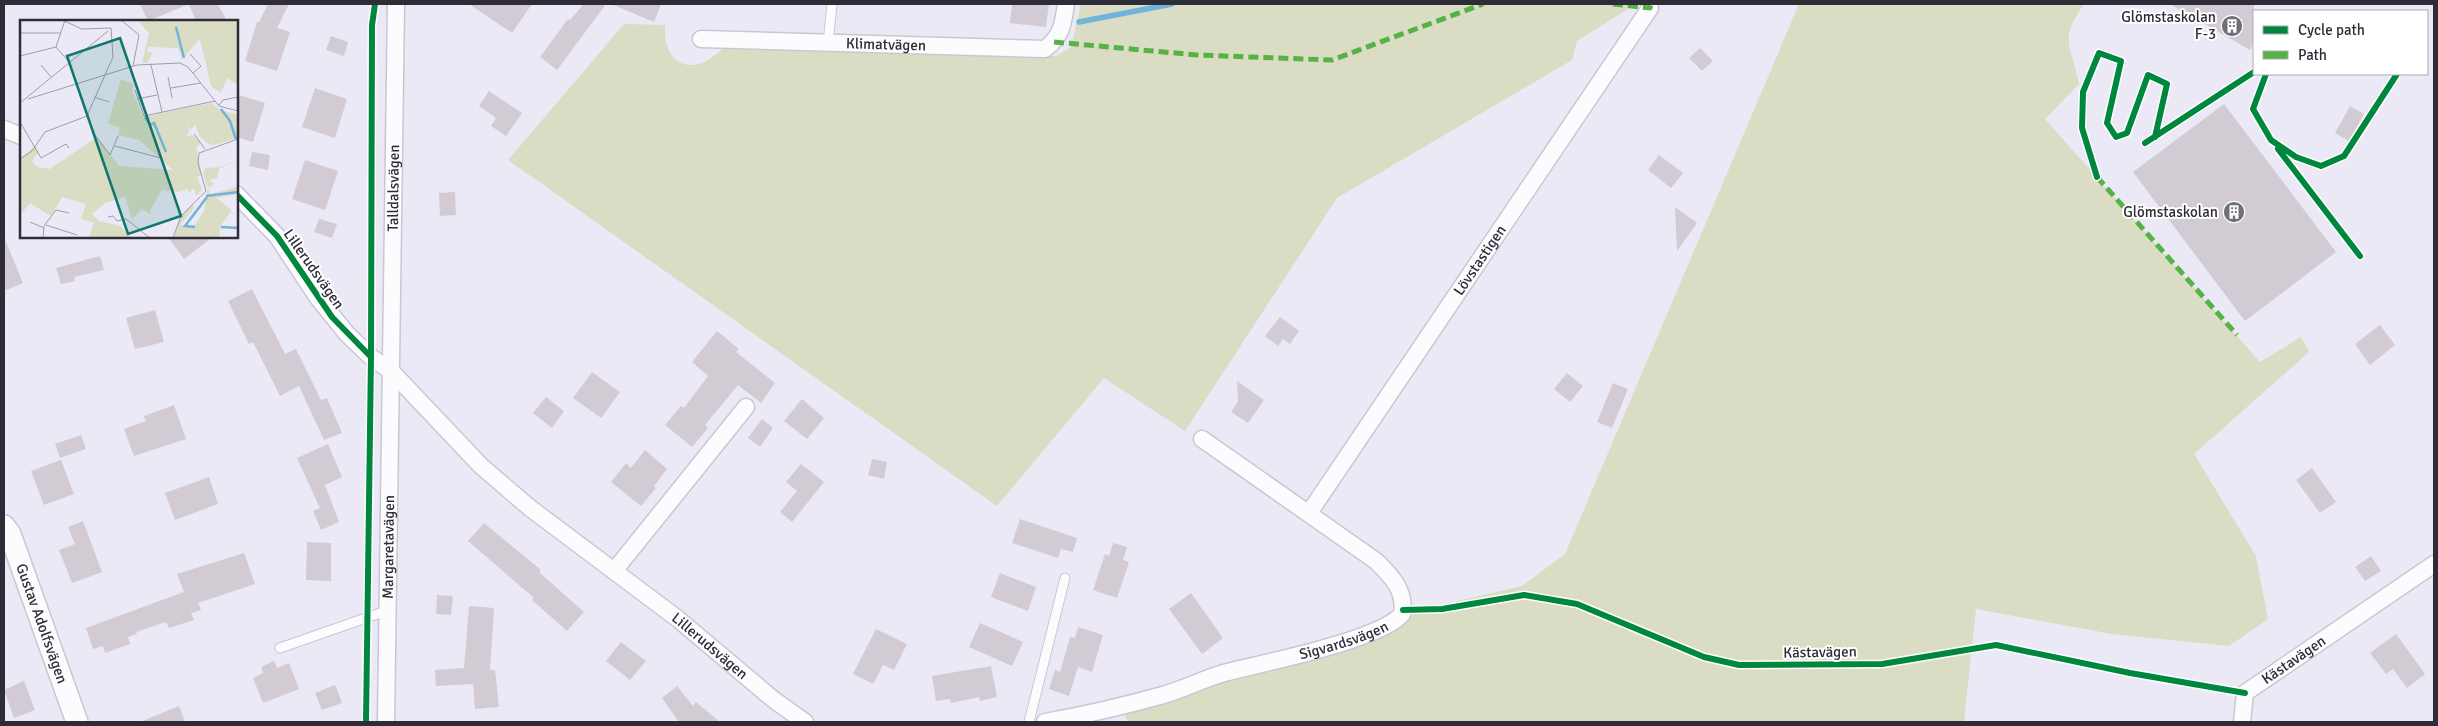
<svg xmlns="http://www.w3.org/2000/svg" width="2438" height="726" font-family="Signika,sans-serif">
	<style>
		.green { fill: #dbdcc4 }
		.lines { fill: none; stroke-linecap: round; stroke-linejoin: round }
		.stream { stroke: #70b4da; stroke-width: 5.5 }
		.building { fill: #d2cbd3 }
		.service-casing { stroke: #c9c7d2; stroke-width: 11 }
		.minor-casing { stroke: #c9c7d2; stroke-width: 19 }
		.tertiary-casing { stroke: #c9c7d2; stroke-width: 24 }
		.service { stroke: #fcfcfe; stroke-width: 9 }
		.minor { stroke: #fcfcfe; stroke-width: 16 }
		.tertiary { stroke: #fcfcfe; stroke-width: 21 }
		.quiet { stroke: #56b246; stroke-width: 5; stroke-dasharray: 10 5; stroke-linecap: butt }
		.cycleway-casing { stroke: #fff; stroke-width: 9 }
		.cycleway { stroke: #00873e; stroke-width: 6 }
		.labels { text-anchor: middle; stroke-width: 4; stroke-linejoin: round; paint-order: stroke }
		.poi-label { font-size: 15px; fill: #2e2c37; stroke: #fff; text-anchor: end }
		.street-label { font-size: 15px; fill: #2e2c37; stroke: #fff }
		.inset-river { fill: none; stroke: #70b4da; stroke-width: 2.5 }
		.inset-road { fill: none; stroke: #9f9daa; stroke-width: 1 }
		.view { fill: #0f766e; fill-opacity: 0.15; stroke: #0f766e; stroke-width: 2.5 }
		.inset-edge { fill: none; stroke: #2e2c37; stroke-width: 2.5 }
	</style>
	<rect width="100%" height="100%" fill="#ebe9f6"/>
	<path class="green" d="M1081,4h555l-59,37 -5,19 -235,138 -152,233 -81,-53 -107,128 -489,-346 116,-136 41,1c-1,18 4,39 26,40 13,1 25,-11 34,-18l331,9 15,-9z
		M1799,4h285c-26,38 -13,38 -5,80l-34,35 215,243 41,-25 8,15 -115,102 62,102 12,63 -39,27 -117,-12 -136,-25 -12,113h-837l-4,-16 151,-46 128,-46 120,-28 43,-32z"/>
	<g class="lines">
		<path class="stream" d="M1079,22l93,-18"/>
	</g>
	<path class="building" d="M140,4h78l9,17h-31l-7,-17 -41,17z
		M268,4h21l-12,24 13,4 -13,39 -32,-10 12,-39h2z
		M469,4h63l-20,29z
		M584,4h22l-49,66 -17,-13 28,-38 2,1z
		M611,4h50l-7,18z
		M1012,4h37l-3,23 -36,-4z
		M2170,4h84v37l-4,9z
		M331,36l17,6 -4,14 -18,-6z
		M1700,48l13,13 -11,10 -13,-13z
		M315,88l32,11 -12,39 -33,-11z
		M489,91l33,22 -16,23 -15,-10 5,-8 -17,-12z
		M236,94l29,9 -12,39 -17,-5z
		M2224,104l112,148 -91,69 -112,-149z
		M2350,106l14,8 -15,27 -14,-8z
		M252,152l18,3 -2,15 -19,-4z
		M1659,155l24,18 -12,15 -23,-18z
		M305,160l33,11 -13,39 -33,-11z
		M455,192l1,23 -16,1 -1,-23z
		M1675,207l22,16 -20,28z
		M319,219l18,5 -5,14 -18,-6z
		M167,236h47l-30,23z
		M4,237l19,46 -19,8z
		M100,256l4,14 -30,7 1,4 -14,3 -5,-16z
		M252,289l33,65 11,-5 25,51 6,-2 15,35 -18,7 -25,-54 -19,10 -27,-54 -4,2 -21,-43z
		M155,310l9,32 -29,7 -9,-31z
		M1280,317l19,14 -9,13 -7,-5 -5,7 -13,-10z
		M2380,325l15,20 -25,20 -15,-21z
		M717,331l22,18 -3,3 39,31 -14,20 -23,-18 -33,40 3,3 -16,19 -27,-22 16,-19 3,2 24,-32 -16,-14z
		M592,372l28,20 -19,26 -28,-20z
		M1567,373l16,13 -13,16 -16,-13z
		M1237,381l27,19 -16,23 -17,-11 7,-10z
		M1613,383l15,6 -16,39 -15,-6z
		M546,397l18,14 -12,17 -19,-15z
		M802,399l22,19 -17,21 -23,-18z
		M174,405l12,34 -52,17 -10,-27 22,-8 -2,-5z
		M762,419l11,9 -13,19 -12,-9z
		M81,435l5,14 -26,9 -5,-14z
		M328,444l14,33 -17,8 14,37 -18,8 -8,-19 7,-3 -23,-50z
		M645,450l22,19 -13,17 2,2 -15,18 -30,-24 15,-19 5,5z
		M872,459l15,3 -3,17 -16,-4z
		M61,460l13,34 -30,11 -13,-34z
		M801,464l23,18 -32,40 -12,-10 17,-21 -11,-9z
		M2312,468l24,34 -16,11 -24,-33z
		M209,477l9,27 -43,16 -10,-27z
		M1020,519l57,19 -4,14 -12,-3 -3,9 -46,-15z
		M83,521l19,51 -30,11 -13,-33 16,-6 -7,-17z
		M484,523l57,47 -2,2 45,40 -17,19 -35,-31 2,-2 -66,-57z
		M307,542l24,1v38l-25,-1z
		M1113,543l14,4 -4,13 6,2 -12,36 -24,-8 12,-36 4,2z
		M244,553l11,31 -57,19 3,7 -10,3 3,7 -25,8 -3,-6 -30,10 1,2 -9,3 2,7 -25,9 -2,-7 -10,3 -7,-21 98,-36 -7,-18z
		M2371,556l10,15 -16,10 -10,-14z
		M1000,573l36,14 -8,24 -37,-14z
		M1191,593l32,45 -21,16 -33,-45z
		M437,595l16,1 -2,19 -15,-1z
		M469,606l25,2 -4,62h5l4,37 -24,2 -2,-25 -37,2 -1,-16 29,-2z
		M980,623l43,19 -11,24 -43,-19z
		M1078,627l25,8 -11,37 -14,-5 -9,29 -20,-7 6,-19 5,2 10,-35 5,1z
		M876,629l31,15 -13,26 -11,-5 -10,19 -20,-10z
		M2396,634l29,40 -18,14 -14,-19 -7,5 -16,-21z
		M621,642l25,19 -16,19 -24,-19z
		M274,661l3,7 12,-5 10,26 -36,14 -10,-25 10,-5 -2,-6z
		M991,666l6,31 -17,4 -1,-4 -28,6 -1,-4 -14,2 -4,-25z
		M24,681l11,29 -21,8 -10,-28z
		M335,685l7,18 -20,7 -7,-17z
		M677,686l16,20 3,-4 24,20h-41l-17,-24z
		M179,706l6,16h-45z"/>
	<g class="lines">
		<g class="service-casing">
			<path id="service" d="M828,43l4,-39
				M280,648l106,-37
				M1029,722l36,-144"/>
		</g>
		<g class="minor-casing">
			<g id="minor">
				<path id="s1" d="M701,39l344,10c17,-13 18,-25 21,-45"/>
				<path d="M4,129l17,7"/>
				<path id="s2" d="M236,194l41,42 41,62 29,36 24,23 21,15 89,94 49,42 148,111 96,81 31,22"/>
				<path id="s3" d="M1309,513l341,-505"/>
				<path d="M614,571l132,-164"/>
				<path id="s4" d="M386,722l10,-718"/>
				<path id="s5" d="M1045,722c40,-7 79,-16 118,-27 21,-6 40,-16 61,-22 38,-10 157,-33 178,-59 4,-24 -11,-38 -26,-53l-174,-122"/>
				<path id="s6" d="M2242,722l3,-29 189,-129"/>
			</g>
		</g>
		<g class="tertiary-casing">
			<g id="tertiary">
				<path id="s7" d="M4,526l6,8 67,188"/>
			</g>
		</g>
		<use href="#service" class="service"/>
		<use href="#minor" class="minor"/>
		<use href="#tertiary" class="tertiary"/>
		<path class="quiet" d="M1613,4l37,4 1,-4
			M1054,42l143,13 135,5 151,-56
			M2097,177l140,158"/>
		<g class="cycleway-casing">
			<path id="cycleway" d="M2266,74l-13,35 18,31 25,17 25,9 23,-10 53,-82
				M2145,143l109,-71
				M2278,149l82,107
				M2097,177l-15,-49 1,-36 16,-39 22,8 -14,62 9,14 11,-4 21,-58 19,9 -12,53
				M236,194l41,42 55,81 39,40
				M1403,610l39,-1 82,-14 53,9 127,53 35,8 143,-1 114,-19 134,28 115,20
				M366,722l5,-365 1,-332 3,-21"/>
		</g>
		<use href="#cycleway" class="cycleway"/>
	</g>
	<defs>
		<g id="building-disc" transform="scale(1.125)"><circle r="9.5" fill="#706e7a" stroke="#fff"/><path d="M-4-6H4V6H1V3H-1V6H-4ZM-2.5-4.3h1.7v1.8h-1.7ZM.8-4.3h1.7v1.8H.8ZM-2.5-1h1.7V.8h-1.7ZM.8-1h1.7V.8H.8Z" fill="#fff"/></g>
	</defs>
	<g fill-rule="evenodd">
		<use href="#building-disc" x="2232" y="26"/>
		<use href="#building-disc" x="2234" y="212"/>
	</g>
	<g class="labels">
		<g class="poi-label">
			<text x="2216" y="22">Glömstaskolan<tspan x="2216" dy="17">F-3</tspan></text>
			<text x="2218" y="217">Glömstaskolan</text>
		</g>
		<g class="street-label">
			<text dy="5" stroke="none"><textPath href="#s1" startOffset="185">Klimatvägen</textPath></text>
			<text dy="5" stroke="none"><textPath href="#s4" startOffset="534">Talldalsvägen</textPath></text>
			<text dy="5" stroke="none"><textPath href="#s3" startOffset="305">Lövstastigen</textPath></text>
			<text transform="translate(314 269) rotate(55)" y="5">Lillerudsvägen</text>
			<text dy="5" stroke="none"><textPath href="#s4" startOffset="175">Margaretavägen</textPath></text>
			<text dy="5" stroke="none"><textPath href="#s7" startOffset="105">Gustav Adolfsvägen</textPath></text>
			<text dy="5" stroke="none"><textPath href="#s5" startOffset="310">Sigvardsvägen</textPath></text>
			<text dy="5" stroke="none"><textPath href="#s2" startOffset="659">Lillerudsvägen</textPath></text>
			<text transform="translate(1820 652) rotate(-1)" y="5">Kästavägen</text>
			<text dy="5" stroke="none"><textPath href="#s6" startOffset="88">Kästavägen</textPath></text>
		</g>
	</g>
	<g transform="translate(20 20)">
		<rect width="218" height="218" fill="#ebe9f6"/>
		<path d="M122,0h95v65l-10,-7 -6,15 -10,-7 -11,-47 -18,20 -4,-11 -30,-1 -1,5h5l-1,4 -4,7h-5l7,-30 -9,-10zM101,59l13,5 -2,6 11,27 68,-14 11,8 15,3v24l-26,8 2,-6 -3,5 -10,-8 -5,-12 -4,5 -3,-5 1,7 -4,5 7,-2 9,8 -5,4 6,28 -5,2 5,12 -6,7 -2,-8 -5,5 -2,-4 -8,3 -17,-2 -12,21 2,4 -10,-6 -10,10 -7,-22 -20,6 -13,11 7,7 21,5 11,11h-42l5,-14 -13,-4 5,-15 -24,-7 -11,19 -21,-13 -10,12v-56l15,-13 4,6 -7,9 5,6 13,2 47,-32 22,29 54,4 -34,-30 -21,-5 2,-7 -12,-5zM217,139l-18,10 -2,9 -8,2 6,4 -7,4 2,6 27,-7v7l-21,4 16,12 -11,15 -2,12 -45,1 7,-22 12,-12 1,4 -14,17 14,1 10,-15 4,-24 -5,-12 2,-7 16,-1z" fill="#dbdcc4"/>
		<path class="inset-river" d="M156,7l8,31M201,89l9,12 6,18M125,97l5,8 4,-2 12,29M186,176l32,-4M175,207l-10,-1 22,-29M201,207l17,1"/>
		<path class="inset-road" d="M42,0l20,9 29,-1M45,0l-9,27 13,15M101,0l18,15 -6,31M0,13h41M170,34l11,12 -8,7M0,36l36,-9M21,45l10,12M131,45l11,47M148,57l4,21M151,68l30,-5M115,70l9,26 71,-15M74,77l15,5M8,79l109,-34 43,-2 8,4 31,39 19,5M117,79l20,-4M0,83l88,-72M199,85l4,-5 15,-3M67,96l8,19 15,20 8,-19M0,102l21,36 25,-14 3,4M174,114l11,15M95,126l46,12M0,139l12,-8 13,-19 42,-16 26,-59 -2,-29M88,197l5,-1 4,5 9,-2 24,19M10,202l14,6M26,205l31,10M23,218l1,-12 12,-16 13,3M153,218l8,-22 25,-25 -8,-28 1,-10 39,-14"/>
		<path class="view" d="M100,18l61,178 -53,18 -61,-178z"/>
		<rect width="218" height="218" class="inset-edge"/>
	</g>
	<rect width="2438" height="726" fill="none" stroke="#2e2c37" stroke-width="10"/>
	<rect x="2253" y="10" width="175" height="65" fill="#ffffff" stroke="#ababaf"/>
	<rect x="2263" y="26" width="25" height="8" fill="#00873e" stroke="#ababaf"/>
	<text x="2298" y="35" font-size="15" fill="#2e2c37">Cycle path</text>
	<rect x="2263" y="51" width="25" height="8" fill="#56b246" stroke="#ababaf"/>
	<text x="2298" y="60" font-size="15" fill="#2e2c37">Path</text>
</svg>
